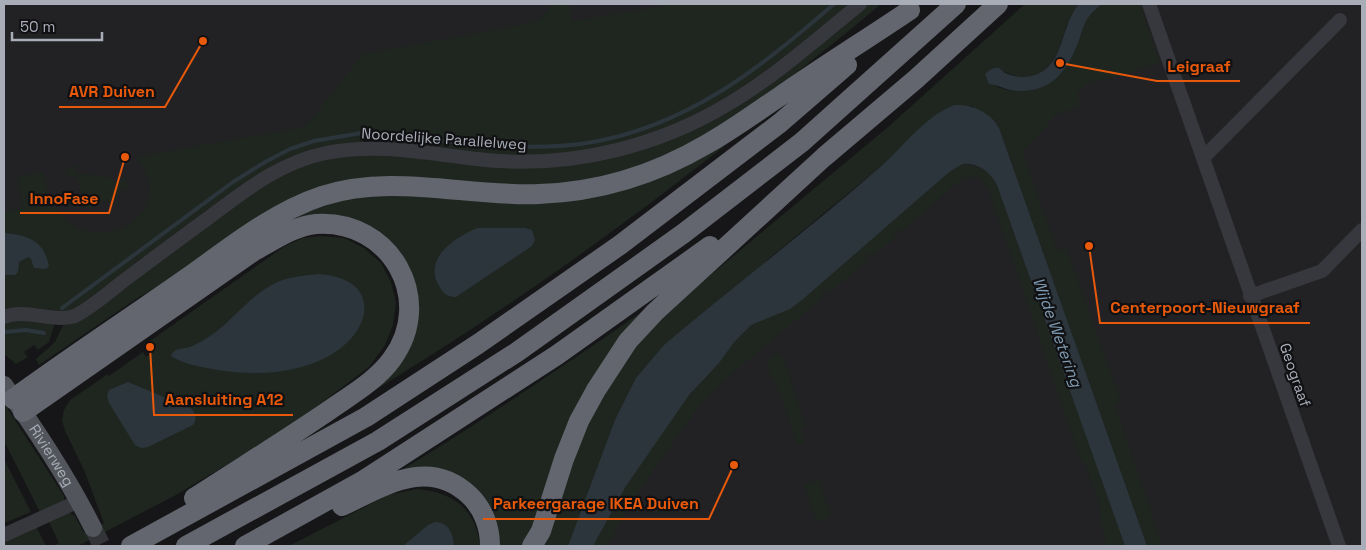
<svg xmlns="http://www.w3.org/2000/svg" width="1366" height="550" font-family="'Space Grotesk',sans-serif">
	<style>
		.built { fill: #222225 }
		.green { fill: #1e261f }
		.water { fill: #2c353c }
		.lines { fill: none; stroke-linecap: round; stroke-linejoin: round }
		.stream { stroke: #2c353c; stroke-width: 4 }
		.major-tunnel { stroke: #333438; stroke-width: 18; stroke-dasharray: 18 9; stroke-linecap: butt }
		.minor { stroke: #37383d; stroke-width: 14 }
		.major { stroke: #53555c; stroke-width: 18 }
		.highway { stroke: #63666e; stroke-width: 20 }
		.labels { text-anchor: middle; stroke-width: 4.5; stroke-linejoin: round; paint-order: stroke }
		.street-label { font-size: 15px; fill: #a8adb8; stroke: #111113 }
		.water-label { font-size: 16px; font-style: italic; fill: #7f9bb3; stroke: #111113 }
		.leader { fill: none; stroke: #e8590c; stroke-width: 2 }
		.callout-dot { fill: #e8590c; stroke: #111113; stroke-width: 2 }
		.callout-label { font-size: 16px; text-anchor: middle; font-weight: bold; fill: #e8590c; stroke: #111113; stroke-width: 4.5; stroke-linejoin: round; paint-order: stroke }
	</style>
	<rect width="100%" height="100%" fill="#161618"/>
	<path class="built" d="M4,4h761l-405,110 -356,188z
		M1088,4h274v542h-785l109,-188 300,-231 4,-10z"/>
	<path class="green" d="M552,4h17l3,17 91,-15 3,-2h189l-129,99 -84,37 -107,19 -146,-13 -4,-4 -8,-13 -9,1 -1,5 -5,9 -59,12 -228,156 -71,1v-101l19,-4 -6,-31 26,-5c3,12 5,26 12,36 38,56 131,5 80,-51l165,-29 11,-8 52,-66 168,-31 11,-6z
		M863,4h18l-31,26 -59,47 -40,28 -68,43 -57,22 -53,13 -44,3 -155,-9 -235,120 -100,68 -3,-6 19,-17 9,-19 153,-109 78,-49 60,-12 185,11 167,-45z
		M1025,4h54c-19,21 -15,58 -44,71 -12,5 -26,0 -37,-7l-4,17c9,5 19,7 30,6 29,-1 45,-23 54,-48 3,-8 5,-18 10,-25 4,-6 9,-10 14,-14h39l1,7 18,51 -54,18 -1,-2 -20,7 -8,9 4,12 -24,8 -29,32 -6,3 35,102 9,-4 55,154 -7,3 39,111 -2,1 11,30h-15l-148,-418 -3,-7 -25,-15 -44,16 -48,46 -113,93 125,-39 57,-50 13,-7 8,-1 16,6 7,6 5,9 128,361h-18l-6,-22 -2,-21 -14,-40h-3l-94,-275 -8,-10 -13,-1 -5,2 -61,53 -2,-3 -5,5 2,3 -23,19 -3,-3 -5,4 3,3 -39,33 -3,-3 -5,4 2,3 -103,87 -21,22 -49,69 -27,42 -16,29h-64l42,-116 10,-22 41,-61 15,-18 50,-46 187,-156z
		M773,107c-81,66 -164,129 -251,188 -57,40 -116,76 -174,112l28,-24 39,-97c-10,-38 -40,-67 -81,-70 -18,-1 -39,4 -57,7l76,-29 237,1z
		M76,165v9c13,1 33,-1 42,9l8,-5 3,11h-9l-2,8 -7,5 -18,-1 -2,9 -8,-3 5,-8 -7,-8 -5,-15 -8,2 -1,-6 1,-4z
		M320,236l24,2 20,10 17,15 10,19 5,21 -3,22 -8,20 -16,22 -61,46 -53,35 -81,48 -96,50h-25l6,-3 -10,-21 20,-10 6,4 9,17 20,-10 -20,-53 -18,-37 -4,-12 2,-11 6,-10 38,-26 1,2 34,-24 3,5 8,-5 -7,-9 138,-97 18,-8z
		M669,293l-41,42 -102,211h-29l-18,-48 -89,-21c96,-58 187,-120 279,-184z
		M13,318l42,5 -6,19 -11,8 -4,-5 -10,7 4,5 -12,7 -12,-10v-34z
		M779,354l4,3 22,68 -1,3 -3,2 4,11 -3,4 -5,-1 -18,-53 -12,-24 2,-9 4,-3z
		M4,403l60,93v5l-23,13 -37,-73z
		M4,459l27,53 -27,11z
		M819,480l12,37 -14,5 -13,-37z
		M417,489c36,3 59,20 63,57h-191l99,-51z
		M35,524l11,22h-42v-8z"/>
	<path class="water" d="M1079,4h23c-5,4 -10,8 -14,14 -5,7 -7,17 -10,25 -11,28 -26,49 -59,48 -12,0 -20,-6 -30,-7l-4,-10c3,-3 9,-7 14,-6 2,1 4,3 6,5 13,5 26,6 38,-2 22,-14 19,-49 36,-67z
		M954,105c17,-1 37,7 45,23l148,418h-22l-128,-361c-6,-12 -19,-23 -34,-21 -5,2 -10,6 -15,9l-146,127 -12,9 -39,16 -17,17 -15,21 -30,32 -63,91 -33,60h-25l47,-126 21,-42 28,-33c71,-60 145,-116 215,-177 23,-20 45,-51 75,-63z
		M477,228h48l7,2 3,10 -3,6 -76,51c-10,0 -14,-5 -18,-13 -14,-27 18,-47 39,-56z
		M4,233c23,2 40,7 45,33l-3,3 -12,-1 -3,-9 -3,-2 -9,5 -1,10 -3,3h-11z
		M318,274c65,4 56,58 9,83 -32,17 -73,19 -109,13 -15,-3 -34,-5 -47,-14 5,-10 11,-6 19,-9 5,-2 10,-5 14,-7 25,-14 41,-40 66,-54 14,-9 32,-10 48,-12z
		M128,382l64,27c4,6 5,10 1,16l-45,22 -7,1 -6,-3 -26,-42 -2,-8 2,-5z
		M435,522c14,0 18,12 19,24h-51l25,-21z"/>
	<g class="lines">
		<path class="stream" d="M387,135c65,6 134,18 200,8 100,-16 173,-75 247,-139
			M62,308l171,-126 32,-20 25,-13 24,-8 47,-8
			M4,332l22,-2 18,3"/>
		<path class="major-tunnel" d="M93,528l9,18"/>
		<path class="minor" d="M1149,4l190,542
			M1203,158l137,-138
			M1250,296l72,-25 40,-41
			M4,317c22,-9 47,6 71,-1 17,-9 32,-22 47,-34 28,-21 56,-42 85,-63 36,-27 73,-57 119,-66 56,-12 115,4 172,8 81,5 163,-16 232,-58 47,-28 88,-65 130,-99
			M4,535l75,-34"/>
		<path class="major" id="s1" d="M4,385c33,46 64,93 89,143"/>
		<path class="highway" d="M13,399c56,-41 114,-79 171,-119 43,-30 87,-67 138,-84 70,-23 145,1 217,-2 59,-2 117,-20 168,-50 25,-14 48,-31 72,-47 43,-30 88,-58 131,-87
			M23,412l231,-161c19,-10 40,-25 62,-27 74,-5 120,75 76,135 -15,21 -41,36 -61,50 -45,31 -91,59 -137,89
			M342,506c42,-20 86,-49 127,-11 14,13 21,32 21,51
			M131,546l235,-129 112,-73 142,-99 160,-122 67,-58
			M186,546l192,-105 139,-89 167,-119 118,-91 154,-138
			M245,546l119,-66 193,-125 153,-109
			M532,546l9,-15 23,-72 15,-38 17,-31 32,-49 27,-29 169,-155 92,-78 82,-75"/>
	</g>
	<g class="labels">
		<g class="street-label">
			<text transform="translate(444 139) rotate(4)" y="5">Noordelijke Parallelweg</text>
			<text transform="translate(1295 375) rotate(71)" y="5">Geograaf</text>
			<text dy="5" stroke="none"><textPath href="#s1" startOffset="85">Rivierweg</textPath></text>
		</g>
		<g class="water-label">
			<text transform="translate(1058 332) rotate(70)" y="6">Wijde Wetering</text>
		</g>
	</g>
	<path class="leader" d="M1060 63L1157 81H1240M203 41L165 107H59M125 157L109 213H20M1089 246L1100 323H1310M150 347L154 415H293M734 465L709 519H483"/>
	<g class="callout-dot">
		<circle cx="1060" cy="63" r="5"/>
		<circle cx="203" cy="41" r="5"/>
		<circle cx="125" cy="157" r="5"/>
		<circle cx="1089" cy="246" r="5"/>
		<circle cx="150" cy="347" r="5"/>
		<circle cx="734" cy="465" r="5"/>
	</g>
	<g class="callout-label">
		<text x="1199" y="72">Leigraaf</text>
		<text x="112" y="97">AVR Duiven</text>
		<text x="64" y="204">InnoFase</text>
		<text x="1205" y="313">Centerpoort-Nieuwgraaf</text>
		<text x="224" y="405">Aansluiting A12</text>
		<text x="596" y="509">Parkeergarage IKEA Duiven</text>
	</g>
	<rect width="1366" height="550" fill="none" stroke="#a8adb8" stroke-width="10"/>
	<path d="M12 32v8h90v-8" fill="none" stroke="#a8adb8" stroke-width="2.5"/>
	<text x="20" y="32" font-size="15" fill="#a8adb8" stroke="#111113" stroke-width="4" paint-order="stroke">50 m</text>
</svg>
